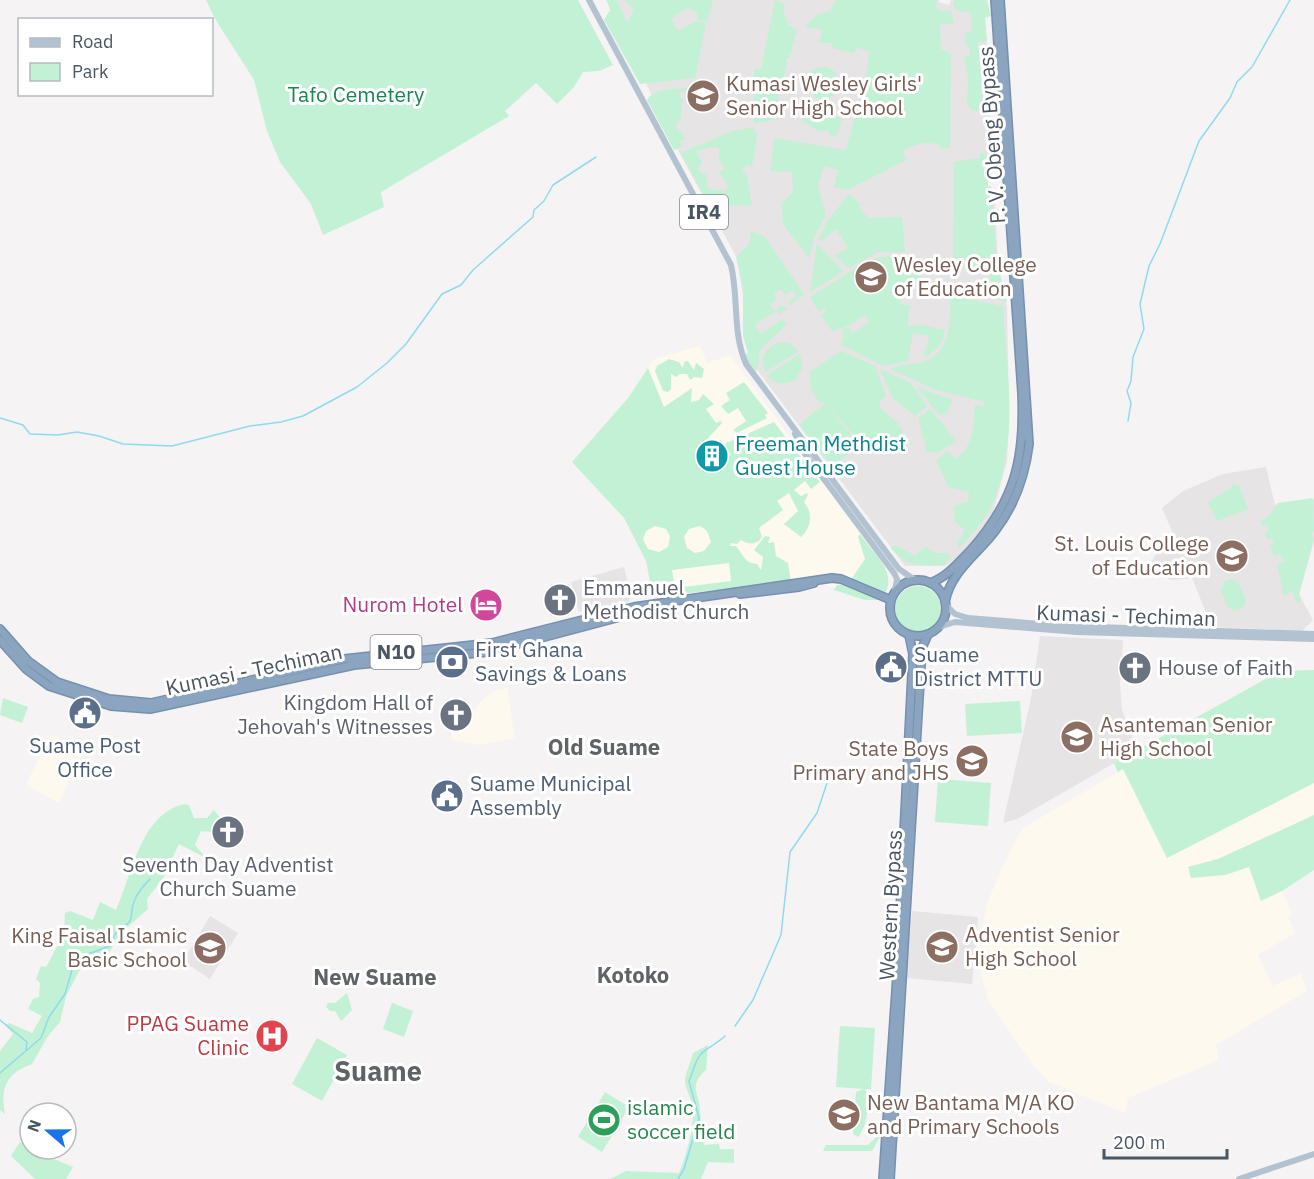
<svg xmlns="http://www.w3.org/2000/svg" width="1314" height="1179" font-family="'IBM Plex Sans',sans-serif">
	<style>
		.commercial { fill: #fdf9ef }
		.education { fill: #e6e4e5 }
		.green { fill: #c3f1d5; fill-rule: evenodd }
		.lines { fill: none; stroke-linecap: round; stroke-linejoin: round }
		.stream { stroke: #90daee; stroke-width: 1.5 }
		.highway-casing { stroke: #7690ad; stroke-width: 10 }
		.major { stroke: #b3c2d1; stroke-width: 6 }
		.highway { stroke: #8ba5c1; stroke-width: 7 }
		.labels { text-anchor: middle; stroke-width: 6; stroke-linejoin: round; paint-order: stroke }
		.shield { fill: #fff; stroke: #808990; stroke-width: 1.5 }
		.shield-label { font-size: 20px; font-weight: bold; fill: #4a5661 }
		.education-label { font-size: 21px; fill: #785e54; stroke: #fff; text-anchor: start }
		.park-label { font-size: 21px; fill: #17864f; stroke: #fff }
		.street-label { font-size: 21px; fill: #4a5661; stroke: #fff }
		.culture-label { font-size: 21px; fill: #0d838f; stroke: #fff; text-anchor: start }
		.worship-label { font-size: 21px; fill: #5b616d; stroke: #fff; text-anchor: start }
		.hotel-label { font-size: 21px; fill: #b23c85; stroke: #fff; text-anchor: end }
		.service-label { font-size: 21px; fill: #4e5e75; stroke: #fff; text-anchor: start }
		.health-label { font-size: 21px; fill: #be3a42; stroke: #fff; text-anchor: end }
		.leisure-label { font-size: 21px; fill: #27864d; stroke: #fff; text-anchor: start }
		.neighbourhood-label { font-size: 22px; font-weight: bold; fill: #5f6368; stroke: #fff }
		.district-label { font-size: 27px; font-weight: bold; fill: #5f6368; stroke: #fff }
	</style>
	<rect width="100%" height="100%" fill="#f5f3f3"/>
	<path class="commercial" d="M700,346l7,17 23,-8 130,179 26,39 -11,25 -68,-17 -154,16 -7,-36 -22,-43 -52,-56 56,-64 26,-39z
		M507,688l8,50 -37,7 -26,-5 -1,-16 12,1 20,-26 13,-9z
		M51,735l34,13 -26,55 -30,-16 -2,-5z
		M1123,769l44,89 147,-75v32l-96,44 -29,8 36,8 24,-8 12,33 21,-9 10,24 -4,2 7,16 -37,22 14,31 29,-13 6,18 -91,54 3,15 -91,38 -3,15 -76,-31 -17,-18 -44,-64 -12,-47 12,-52 17,-40 18,-33z"/>
	<path class="education" d="M606,0h333v2l10,3 2,-5 33,3 3,42 -9,1 6,60 6,8 -2,72h3l4,16 3,63 9,42 2,107 -2,47 -15,56 -30,36 -16,13h-41l-151,-200 -17,-108 -57,-104z
		M1266,467l9,38 39,-6v42l-15,53 14,26 -11,11 -90,-4 -20,-49 -21,2 -18,-10 -3,-5 9,-17 15,-12 -12,-28 21,-17 40,-17z
		M624,567l6,24 -1,11 -50,10 -8,-30z
		M1040,636l83,4 -3,44 2,26 15,40 -120,69 -14,4 28,-125z
		M912,911l66,6 -6,67 -66,-6z
		M210,916l28,17 -28,46 -21,-14 -4,-7z"/>
	<path class="green" d="M206,0h372l35,65 -14,6 -16,1 -9,15 -17,17 -21,-21 -31,28 4,5 -128,76 3,15 -61,28 -12,-31 -31,-42 -13,-31 -13,-51 -40,-63z
		M607,0h10l10,23 7,-13 -9,-10h88l-6,21 -9,-1 -1,-8 -10,-4 -16,11 7,12 19,-10 9,2 -11,55 -55,6 -36,-64 6,-10z
		M775,0l10,4 -2,5 5,16 9,5 -8,28h-3l1,5 -14,57 -19,3v-54h7z
		M836,0h101l-2,6 6,5 10,-1 3,14h-14l1,25 10,5 -1,94h-10v-4c-16,-1 -21,-2 -37,7l3,9 -59,30 -13,-3 4,-17 -14,-4 -6,20 8,29 -11,21 -6,22 -26,-34 -1,-21 11,-11 -1,-20 -22,-1 4,-33 72,12 21,-78 2,-20 -12,-5 -3,6 -22,-5 1,-5h-14l4,-13 -18,-3 11,-12 14,-4z
		M954,0h33l4,16 -6,2 2,23 -9,1 6,64 5,10 -10,-1v-4h-6l-6,-6 1,-25 -4,-24h6v-9l-4,-1 -1,-13 6,-1v-20l-13,-1 -5,-6z
		M807 83a16 16 0 1 1 32 0a16 16 0 1 1-32 0Z
		M703,88l1,3 -24,1v7h3l-3,22h-3l-1,6 10,12 -6,2 2,6 -8,3 -27,-50c9,-15 40,-11 56,-12z
		M803,108l18,4 1,2 5,-2 15,7 -6,18 -5,-1 -4,-6 -7,2 -18,-11z
		M753,127l1,5 4,-1 -6,36 -3,-2 -7,4 5,8 5,28 -26,1 -12,10 -33,-63 51,-22zM712,147l7,1v11l6,10 -6,3 9,13 -3,6 -17,-2 -2,-15h-5l-3,-5 4,-6 -6,-12z
		M980,153l8,1v32l3,1 6,75 10,40 -18,-5 2,-30h-22l-1,-8 -15,-1 1,-96 26,-4z
		M849,194l11,10 -1,4 10,10 33,-1 3,35h-27l-30,16 -13,-13 13,-7 -12,-19 -15,12 -3,-1 10,-20z
		M751,231l14,6 39,57 -15,12v-5l8,-5 -4,-6 -8,5 -4,-6 -7,5 3,5 -7,6 4,6 8,-5 6,2 -9,6 -3,-3 -21,14 6,9 21,-15 5,5 -27,26 -3,20 -3,3 -10,-18 4,-2 -5,-17v-48l-7,-31 13,-13z
		M817,244l27,27 -34,21z
		M887,256l13,1 1,9 8,1v6l10,2v8h-9v11l-9,1v10h8l-1,21 14,-1 23,5c-2,14 -10,22 -22,28l6,-22 -16,-3 -5,28 -25,5 -42,-21 3,-9 -2,-7 7,-1 4,5 16,-11 -4,-7 -17,11 -16,5 -11,-16 5,-4 -2,-3 -5,4 -9,-15 55,-35z
		M950,296l53,10c4,68 17,137 -12,201 -7,16 -21,28 -32,41l-2,-4 8,-14 -10,-8 -1,-16 14,-4 1,-10 -20,-5 -13,-26 11,-10 9,8c18,-13 17,-33 19,-54l8,1 2,-4 -49,-12 -46,-21c8,-4 19,-4 28,-6 34,-7 32,-40 32,-67z
		M780,342l9,1 10,8 -33,21c-9,-14 1,-25 14,-30z
		M841,351l34,15 11,30 -6,6v6l19,16 -3,4 5,-1 5,17 -9,-1 -8,10 -23,-3 -41,-48h-6l-8,-13 -1,-17z
		M800,354l3,13 -8,13c-11,5 -21,6 -28,-5z
		M669,359l10,3 4,6 1,-6 4,-1 6,9 2,-7 8,6 -2,9 -8,-1 -4,3 -3,-6h-7l-4,3 -5,-3v15l-3,3 -5,-1 -8,-20 2,-5z
		M648,368l16,39 28,-19 -1,14 8,-2 4,-6 11,10 -8,5 10,14 5,-2 1,2 -25,27 18,20 16,-16 -7,-7 2,-4 48,-21 46,60 -9,7 -6,-8 -11,9 7,6 6,-3 1,2 -4,7c9,11 8,25 -3,35l-17,-13 14,-13 -9,-18 -12,8 6,9 -24,18 3,9c-5,8 -13,8 -21,3l-4,4 -6,-1 -1,3h6c8,10 9,17 21,18l4,6 2,-13 -9,-7 11,-14 5,1 -2,6 6,-1 2,14 12,7 3,19 -138,15 -7,-36 -22,-43 -52,-56 56,-64zM655,526l11,3 4,7 -2,11 -9,5 -11,-3 -5,-10 3,-8zM700,526l7,5 4,11 -7,9 -9,2 -8,-5 -3,-11 5,-8zM729,563l2,18 -56,7 -3,-18z
		M880,369l31,14 16,23 -12,10 -23,-19z
		M744,382l24,31 -3,2 2,3 -30,15 -4,-3 13,-9 -8,-13 -10,6 -7,-8 9,-6 -4,-7z
		M917,387l36,13 -7,14 -7,1z
		M825,403l34,42 -26,22 -34,-42z
		M930,409l26,32 -19,12 -10,-1 -9,-33z
		M1232,484l7,2 9,23 -31,12 -9,-19 23,-14z
		M1313,498l1,33 -3,3 3,5 -15,55 2,8 -4,1 -5,-12 -8,5 -7,-31 8,-4 -6,-7 -5,2 -4,-11 4,-2 -2,-5 -5,2 -2,-8 4,-2 -3,-6 -4,2 -2,-5 6,-2 12,-16z
		M860,534c15,22 42,41 20,66h-15l-31,-10 3,-5 11,-1 17,-25 -7,-22z
		M896,545l19,11 11,-9 9,6h12l3,3 -6,9c-25,0 -36,4 -53,-17z
		M1232,579l6,3 8,18 -2,6 -7,5 -9,-3 -7,-18 4,-9z
		M895 609a23 23 0 1 1 46 0a23 23 0 1 1-46 0Z
		M1314,670v113l-147,75 -44,-89 -5,3 -4,-9 166,-92z
		M3,698l25,9 -6,16 -22,-8z
		M1020,701l2,32 -55,3 -2,-32z
		M938,779l53,4 -3,43 -53,-4z
		M184,804l5,1 5,13h13l7,-8 8,10 -9,12 -12,-1 -6,14 11,13 -27,-14 -10,21 3,1 -25,33 1,10 -26,23 -19,30h-19l-18,34 -6,26 -12,14 -16,28c-25,9 -32,23 -27,50l-5,-4v-59l13,-17 -8,-9 4,-2 23,10 10,-17 -14,-7 5,-10 6,-2 1,-14 -4,-4 5,-13 5,1 18,-33 1,-21 5,-2 23,9 7,-18 16,8c17,-37 24,-95 68,-106z
		M1314,815v55l-32,21 -21,10 -12,-34 -24,8 -34,3 -3,-11 30,-8z
		M347,993l5,17 -11,11 -6,-10h-5l-4,-4 2,-4h7z
		M392,1003l21,8 -9,26 -21,-8z
		M840,1026l35,2 -4,61h-6c6,11 2,38 -7,48l-5,-3 3,-42 8,-3 -28,-2z
		M317,1038l30,17 -25,46 -30,-17z
		M708,1045l-2,25c-18,16 -7,22 -6,40 1,12 1,23 4,35l15,-1 1,5h14v14l-26,-1 -7,17h-91l16,-8 53,2c8,-19 15,-44 14,-65 -1,-10 -8,-18 -8,-28 1,-9 6,-18 8,-27z
		M605,1092l24,15 -27,45 -24,-15z
		M879,1134l2,1 -9,16h-49l3,-6h42z
		M20,1142l10,7 43,18 -7,12h-31l-24,-23z"/>
	<g class="lines">
		<path class="stream" d="M0,418l23,7 7,9 28,1 19,-3 22,4 24,8 49,2 78,-20 31,-4 22,-6 54,-29 30,-24 19,-19 36,-50 19,-9 12,-15 60,-53 1,-7 10,-9 9,-16 43,-28
			M1128,421l3,-18 -4,-12 4,-10 2,-24 11,-28 -4,-25 9,-38 11,-22 39,-103 31,-43 7,-16 15,-15 38,-67
			M0,1020l27,22 -1,8
			M735,1026l18,-26 28,-65 9,-83 27,-39 12,-36
			M0,1073l41,-35 8,-21 16,-23 9,-31 6,-6 30,-11 7,-16c22,-10 10,-14 18,-31 4,-8 9,-14 15,-20
			M678,1179l6,-10 15,-51 -10,-37c5,-10 5,-19 12,-27 4,-5 17,-11 24,-18"/>
		<g class="highway-casing">
			<path id="highway" d="M890 608a28 28 0 1 1 56 0a28 28 0 1 1-56 0Z
				M930,583c17,-6 27,-19 40,-32 45,-50 55,-92 52,-158l-27,-393
				M740,594l59,-7 15,-4
				M945,602c6,-31 32,-47 50,-71 20,-26 30,-55 34,-87l-29,-444
				M0,629l28,32 29,21 52,17 42,4 193,-44 148,-16 142,-36 198,-29 9,1 50,21
				M0,640l26,29 23,17 62,20 39,3 204,-44 134,-13 173,-46
				M883,1179l13,-188 17,-337 -4,-19
				M890,1179l32,-531 6,-14"/>
		</g>
		<path class="major" d="M589,0l142,265c8,34 1,67 15,99l153,205 16,11
			M795,434l8,17 91,122 3,6 -2,12
			M946,605l9,9 13,4 98,8 248,8
			M939,627l16,-5 122,10 237,7
			M1239,1179l75,-25"/>
		<use href="#highway" class="highway"/>
	</g>
	<defs>
		<g id="school-disc" transform="scale(1.725)"><circle r="9.5" fill="#8d6e63" stroke="#fff"/><path d="M0-5L7-2L0 1L-7-2ZM-4 1L0 2.5L4 1V4Q0 6-4 4Z" fill="#fff"/></g>
		<g id="university-disc" transform="scale(1.725)"><circle r="9.5" fill="#8d6e63" stroke="#fff"/><path d="M0-5L7-2L0 1L-7-2ZM-4 1L0 2.5L4 1V4Q0 6-4 4Z" fill="#fff"/></g>
		<g id="building-disc" transform="scale(1.725)"><circle r="9.5" fill="#0f9aa8" stroke="#fff"/><path d="M-4-6H4V6H1V3H-1V6H-4ZM-2.5-4.3h1.7v1.8h-1.7ZM.8-4.3h1.7v1.8H.8ZM-2.5-1h1.7V.8h-1.7ZM.8-1h1.7V.8H.8Z" fill="#fff"/></g>
		<g id="church-disc" transform="scale(1.725)"><circle r="9.5" fill="#6b7280" stroke="#fff"/><path d="M-1.2-6h2.4v3.5h3.3v2.4h-3.3V6h-2.4V-.1h-3.3v-2.4h3.3Z" fill="#fff"/></g>
		<g id="hotel-disc" transform="scale(1.725)"><circle r="9.5" fill="#d1479c" stroke="#fff"/><path d="M-6-4.5h1.5V1H6V5H4.5V3h-9V5H-6ZM-4 0a1.8 1.8 0 1 1 3.6 0ZM.5 0V-2.5h3Q6-2.5 6 0Z" fill="#fff"/></g>
		<g id="bank-disc" transform="scale(1.725)"><circle r="9.5" fill="#5c6f8a" stroke="#fff"/><path d="M-6-4H6V4H-6ZM0-2.3a2.3 2.3 0 1 0 0 4.6a2.3 2.3 0 1 0 0-4.6Z" fill="#fff"/></g>
		<g id="civic-disc" transform="scale(1.725)"><circle r="9.5" fill="#5c6f8a" stroke="#fff"/><path d="M-.6-6.5H3V-4.5H.6V-3L4-1V1h2V6H-6V1h2V-1L-.6-3ZM-1.2 2.5V6h2.4V2.5Z" fill="#fff"/></g>
		<g id="hospital-disc" transform="scale(1.725)"><circle r="9.5" fill="#e0444e" stroke="#fff"/><path d="M-5-5h3v3.5h4V-5h3V5h-3V1.5h-4V5h-3Z" fill="#fff"/></g>
		<g id="stadium-disc" transform="scale(1.725)"><circle r="9.5" fill="#2e9e5b" stroke="#fff"/><path d="M0-5a6.5 5 0 1 0 0 10a6.5 5 0 1 0 0-10ZM-3.5-1.8h7v3.6h-7Z" fill="#fff"/></g>
	</defs>
	<g fill-rule="evenodd">
		<use href="#school-disc" x="703" y="96"/>
		<use href="#university-disc" x="871" y="277"/>
		<use href="#building-disc" x="712" y="456"/>
		<use href="#university-disc" x="1232" y="556"/>
		<use href="#church-disc" x="560" y="600"/>
		<use href="#hotel-disc" x="486" y="605"/>
		<use href="#bank-disc" x="452" y="662"/>
		<use href="#civic-disc" x="891" y="667"/>
		<use href="#church-disc" x="1135" y="668"/>
		<use href="#civic-disc" x="85" y="713"/>
		<use href="#church-disc" x="456" y="715"/>
		<use href="#school-disc" x="1077" y="737"/>
		<use href="#school-disc" x="972" y="761"/>
		<use href="#civic-disc" x="447" y="796"/>
		<use href="#church-disc" x="228" y="832"/>
		<use href="#school-disc" x="942" y="947"/>
		<use href="#school-disc" x="210" y="948"/>
		<use href="#hospital-disc" x="272" y="1036"/>
		<use href="#school-disc" x="844" y="1115"/>
		<use href="#stadium-disc" x="604" y="1120"/>
	</g>
	<g class="labels">
		<g class="shield">
			<rect x="680" y="195" width="48" height="34" rx="4.5"/>
			<rect x="370.5" y="635" width="51" height="34" rx="4.5"/>
		</g>
		<g class="shield-label">
			<text x="704" y="219">IR4</text>
			<text x="396" y="659">N10</text>
		</g>
		<g class="education-label">
			<text x="726" y="91">Kumasi Wesley Girls'<tspan x="726" dy="24">Senior High School</tspan></text>
			<text x="894" y="272">Wesley College<tspan x="894" dy="24">of Education</tspan></text>
			<text x="1209" y="551" text-anchor="end">St. Louis College<tspan x="1209" dy="24">of Education</tspan></text>
			<text x="1100" y="732">Asanteman Senior<tspan x="1100" dy="24">High School</tspan></text>
			<text x="949" y="756" text-anchor="end">State Boys<tspan x="949" dy="24">Primary and JHS</tspan></text>
			<text x="965" y="942">Adventist Senior<tspan x="965" dy="24">High School</tspan></text>
			<text x="187" y="943" text-anchor="end">King Faisal Islamic<tspan x="187" dy="24">Basic School</tspan></text>
			<text x="867" y="1110">New Bantama M/A KO<tspan x="867" dy="24">and Primary Schools</tspan></text>
		</g>
		<g class="park-label">
			<text x="356" y="102">Tafo Cemetery</text>
		</g>
		<g class="street-label">
			<text transform="translate(992 135) rotate(-94)" y="7">P. V. Obeng Bypass</text>
			<text transform="translate(1126 616) rotate(2)" y="7">Kumasi - Techiman</text>
			<text transform="translate(254 670) rotate(-12)" y="7">Kumasi - Techiman</text>
			<text transform="translate(891 905) rotate(-87)" y="7">Western Bypass</text>
		</g>
		<g class="culture-label">
			<text x="735" y="451">Freeman Methdist<tspan x="735" dy="24">Guest House</tspan></text>
		</g>
		<g class="worship-label">
			<text x="583" y="595">Emmanuel<tspan x="583" dy="24">Methodist Church</tspan></text>
			<text x="1158" y="675">House of Faith</text>
			<text x="433" y="710" text-anchor="end">Kingdom Hall of<tspan x="433" dy="24">Jehovah's Witnesses</tspan></text>
			<text x="228" y="872" text-anchor="middle">Seventh Day Adventist<tspan x="228" dy="24">Church Suame</tspan></text>
		</g>
		<g class="hotel-label">
			<text x="463" y="612">Nurom Hotel</text>
		</g>
		<g class="service-label">
			<text x="475" y="657">First Ghana<tspan x="475" dy="24">Savings &amp; Loans</tspan></text>
			<text x="914" y="662">Suame<tspan x="914" dy="24">District MTTU</tspan></text>
			<text x="85" y="753" text-anchor="middle">Suame Post<tspan x="85" dy="24">Office</tspan></text>
			<text x="470" y="791">Suame Municipal<tspan x="470" dy="24">Assembly</tspan></text>
		</g>
		<g class="health-label">
			<text x="249" y="1031">PPAG Suame<tspan x="249" dy="24">Clinic</tspan></text>
		</g>
		<g class="leisure-label">
			<text x="627" y="1115">islamic<tspan x="627" dy="24">soccer field</tspan></text>
		</g>
		<g class="neighbourhood-label">
			<text x="604" y="755">Old Suame</text>
			<text x="633" y="983">Kotoko</text>
			<text x="375" y="985">New Suame</text>
		</g>
		<g class="district-label">
			<text x="378" y="1081">Suame</text>
		</g>
	</g>
	<rect x="18" y="18" width="195" height="78" fill="#ffffff" stroke="#b7bbc0" stroke-width="1.5"/>
	<rect x="30" y="38" width="30" height="9" fill="#b3c2d1" stroke="#b7bbc0" stroke-width="1.5"/>
	<text x="72" y="48" font-size="18" fill="#4a5661">Road</text>
	<rect x="30" y="63" width="30" height="18" fill="#c3f1d5" stroke="#b7bbc0" stroke-width="1.5"/>
	<text x="72" y="78" font-size="18" fill="#4a5661">Park</text>
	<g transform="translate(48 1131) rotate(290)"><circle r="28" fill="#ffffff" stroke="#b7bbc0" stroke-width="1.5"/>
	<path d="M0-4.5L10 22L0 15L-10 22Z" fill="#1a73e8"/>
	<text y="-9" font-size="16" font-weight="bold" text-anchor="middle" fill="#4a5661">N</text>
	</g>
	<path d="M1104 1149v9h123v-9" fill="none" stroke="#4a5661" stroke-width="3"/>
	<text x="1113" y="1149" font-size="18" fill="#4a5661" stroke="#ffffff" stroke-width="4.5" paint-order="stroke">200 m</text>
</svg>
